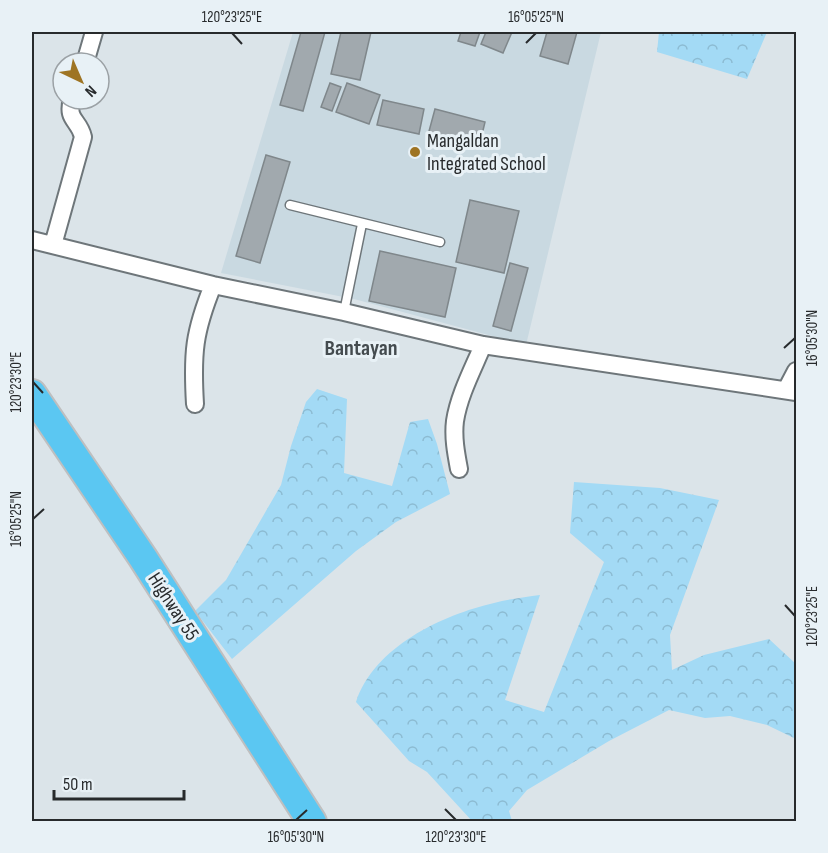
<svg xmlns="http://www.w3.org/2000/svg" width="828" height="853" font-family="'Sofia Sans Condensed',sans-serif">
	<style>
		.built { fill: #c9d9e1 }
		.forest { fill: url(#forest-crowns) }
		.building { fill: #a1a9ae; stroke: #7f878b; stroke-width: 1.5 }
		.lines { fill: none; stroke-linecap: round; stroke-linejoin: round }
		.service-casing { stroke: #6e767a; stroke-width: 11 }
		.minor-casing { stroke: #6e767a; stroke-width: 20 }
		.trunk-casing { stroke: #bebfc0; stroke-width: 32 }
		.service { stroke: #fff; stroke-width: 8 }
		.minor { stroke: #fff; stroke-width: 16 }
		.trunk { stroke: #5bc7f2; stroke-width: 28 }
		.ticks { fill: none; stroke: #272a2c; stroke-width: 2 }
		.poi-dot { fill: #9e7423; stroke: #e8f1f6; stroke-width: 2 }
		.labels { text-anchor: middle; stroke-width: 6; stroke-linejoin: round; paint-order: stroke }
		.poi-label { font-size: 20px; fill: #272a2c; stroke: #e8f1f6; text-anchor: start }
		.street-label { font-size: 20px; fill: #272a2c; stroke: #e8f1f6 }
		.quarter-label { font-size: 22px; font-weight: bold; fill: #444b4f; stroke: #e8f1f6 }
		.neatline { fill: none; stroke: #272a2c; stroke-width: 2 }
		.ticks-label { font-size: 15px; text-anchor: middle; fill: #272a2c }
	</style>
	<defs>
		<pattern id="forest-crowns" width="20" height="18" patternUnits="userSpaceOnUse" patternTransform="scale(1.5)"><rect width="20" height="18" fill="#a3daf5"/><path d="M2 6a3 3 0 1 1 6 0M12 15a3 3 0 1 1 6 0" fill="none" stroke="#8cbbd2"/></pattern>
	</defs>
	<rect width="100%" height="100%" fill="#dbe4e9"/>
	<path class="built" d="M293,32h308l-75,313 -172,-46 -133,-26z"/>
	<path class="forest" d="M659,32h108l-20,47 -90,-27z
		M317,389l30,10 -3,74 48,13 18,-64 18,-3 9,25 13,50 -54,28 -40,29 -124,108 -37,-48 31,-31 55,-95 10,-39 15,-44z
		M574,482l86,6 59,12 -49,135 2,35 32,-15 65,-16 27,25v75l-29,-14 -37,-9 -25,2 -36,-8 -60,31 -82,49 -18,21 3,10h-40l-45,-49 -18,-11 -53,-59c18,-55 86,-87 138,-99 15,-4 31,-6 46,-8l-35,105 39,12 60,-150 -34,-29z"/>
	<path class="building" d="M301,32h24l-22,79 -23,-6z
		M341,32h30l-11,48 -29,-6z
		M461,32h19l-5,14 -17,-5z
		M486,32h26l-9,21 -22,-9z
		M547,32h30l-9,32 -28,-8z
		M330,83l11,4 -9,24 -11,-4z
		M347,83l33,12 -11,29 -33,-12z
		M383,100l41,9 -5,25 -42,-9z
		M435,109l50,13 -6,25 -51,-12z
		M266,155l24,7 -30,101 -24,-7z
		M470,200l49,11 -15,62 -48,-11z
		M380,251l76,17 -11,49 -76,-16z
		M510,263l18,5 -17,63 -18,-5z"/>
	<g class="lines">
		<g class="service-casing">
			<path id="service" d="M290,205l150,37
				M344,312l18,-88"/>
		</g>
		<g class="minor-casing">
			<path id="minor" d="M85,63l9,-31
				M32,240l181,45 131,27 139,33 313,47
				M53,245l30,-108c-4,-18 -17,-16 -11,-38
				M786,390l10,-19
				M195,404c-3,-51 -1,-72 18,-119
				M459,469c-3,-16 -6,-32 -4,-48 4,-26 18,-52 28,-76"/>
		</g>
		<g class="trunk-casing">
			<path id="trunk" d="M32,394l111,164 169,264"/>
		</g>
		<use href="#service" class="service"/>
		<use href="#minor" class="minor"/>
		<use href="#trunk" class="trunk"/>
	</g>
	<path class="ticks" d="M232,33l10,11M526,43l10,-10M784,348l11,-10M33,382l10,11M33,519l11,-10M785,605l10,11M445,809l11,11M296,820l11,-10"/>
	<circle class="poi-dot" cx="415" cy="152" r="6"/>
	<g class="labels">
		<g class="poi-label">
			<text x="427" y="147">Mangaldan<tspan x="427" dy="23">Integrated School</tspan></text>
		</g>
		<g class="street-label">
			<text transform="translate(174 606) rotate(57)" y="7">Highway 55</text>
		</g>
		<g class="quarter-label">
			<text x="361" y="355">Bantayan</text>
		</g>
	</g>
	<rect width="828" height="853" fill="none" stroke="#e8f1f6" stroke-width="66"/>
	<g transform="translate(81 81) rotate(136)"><circle r="28" fill="#e8f1f6" stroke="#9ba1a5" stroke-width="1.5"/>
	<path d="M0-4.5L10 22L0 15L-10 22Z" fill="#9e7423"/>
	<text y="-9" font-size="16" font-weight="bold" text-anchor="middle" fill="#272a2c">N</text>
	</g>
	<path d="M54 790v9h130v-9" fill="none" stroke="#272a2c" stroke-width="3"/>
	<text x="63" y="790" font-size="18" fill="#272a2c" stroke="#e8f1f6" stroke-width="4.5" paint-order="stroke">50 m</text>
	<rect x="33" y="33" width="762" height="787" class="neatline"/>
	<g class="ticks-label">
		<text x="232" y="22">120°23'25"E</text>
		<text x="536" y="22">16°05'25"N</text>
		<text transform="translate(812 338) rotate(-90)" y="5">16°05'30"N</text>
		<text transform="translate(16 382) rotate(-90)" y="5">120°23'30"E</text>
		<text transform="translate(16 519) rotate(-90)" y="5">16°05'25"N</text>
		<text transform="translate(812 616) rotate(-90)" y="5">120°23'25"E</text>
		<text x="296" y="842">16°05'30"N</text>
		<text x="456" y="842">120°23'30"E</text>
	</g>
</svg>
